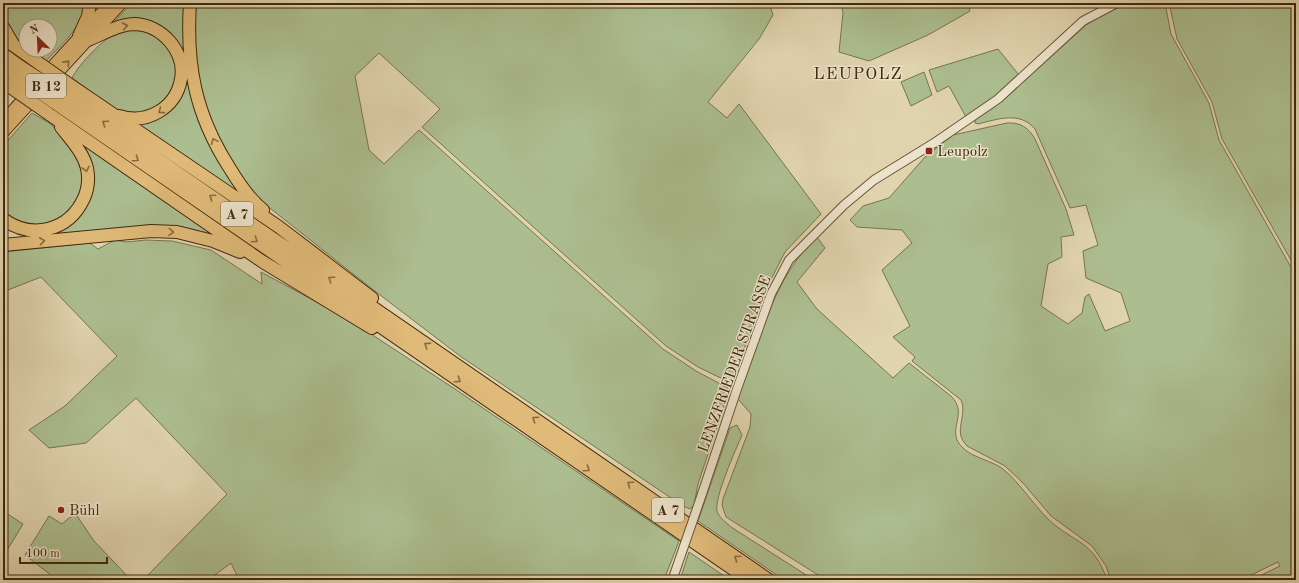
<svg xmlns="http://www.w3.org/2000/svg" width="1299" height="583" font-family="'Old Standard TT',serif">
	<style>
		.green { fill: #acbe90; stroke: #78744e }
		.lines { fill: none; stroke-linecap: round; stroke-linejoin: round }
		.tertiary-casing { stroke: #6a5434; stroke-width: 10 }
		.primary-casing { stroke: #43290b; stroke-width: 12 }
		.motorway-casing { stroke: #43290b; stroke-width: 14 }
		.tertiary { stroke: #ebe3cb; stroke-width: 8 }
		.primary { stroke: #e0ba78; stroke-width: 10 }
		.motorway { stroke: #e0ba78; stroke-width: 12 }
		.tertiary-bridge-casing { stroke: #6a5434; stroke-width: 10; stroke-linecap: butt }
		.motorway-bridge-casing { stroke: #43290b; stroke-width: 14; stroke-linecap: butt }
		.tertiary-bridge { stroke: #ebe3cb; stroke-width: 8 }
		.motorway-bridge { stroke: #e0ba78; stroke-width: 12 }
		.oneway { stroke: #8a6a3c }
		.poi-dot { fill: #8f2418; stroke: #ebe3cb; stroke-width: 1.5 }
		.labels { text-anchor: middle; stroke-width: 3; stroke-linejoin: round; paint-order: stroke }
		.shield { fill: #ebe3cb; stroke: #756145; stroke-width: 1 }
		.shield-label { font-size: 14px; font-weight: bold; fill: #43290b }
		.poi-label { font-size: 15px; fill: #43290b; stroke: #ebe3cb; text-anchor: start }
		.street-label { font-size: 15px; fill: #43290b; stroke: #ebe3cb }
		.quarter-label { font-size: 17px; letter-spacing: 1px; fill: #43290b; stroke: #ebe3cb }
	</style>
	<rect width="100%" height="100%" fill="#e0d4af"/>
	<filter id="stains"><feTurbulence type="fractalNoise" baseFrequency=".005" numOctaves="4"/><feColorMatrix values="0 0 0 0 .2 0 0 0 0 .09 0 0 0 0 .02 0 0 0 .5 -.17"/></filter>
	<radialGradient id="worn" r=".72"><stop offset=".6" stop-color="#630" stop-opacity="0"/><stop offset="1" stop-color="#630" stop-opacity=".3"/></radialGradient>
	<path class="green" d="M3,3h82c-3,25 -22,40 -39,58l-14,-11h18v-24h-24v20c-17,-13 -23,-22 -23,-43z
		M132,3h54l4,83 63,119 -118,-81 46,-30 -8,-57c-22,-20 -34,-14 -62,-12z
		M194,3h575l4,12 -14,24 -51,63 19,16 12,-14 82,110 -36,38 -20,39 -33,91h-3l-31,-15 -32,-21 -244,-219 18,-18 -61,-56 -24,23 14,74 15,14 35,-34 244,219 33,22 32,17 1,2 -31,94 -4,21 -4,4 -7,-3 -223,-150 -89,-68 -110,-87 -22,-25 -31,-59 -15,-64z
		M841,3h127l2,8 -42,24 -59,26 -30,-9 4,-39z
		M1129,3h36l6,31 38,69 10,37 77,136v304h-45l29,-14 -2,-4 -37,18h-130l-5,-14 -14,-20 -41,-30 -28,-33 -18,-17 -38,-20c-15,-15 1,-29 -6,-46l-49,-39 3,-4 -22,-20 17,-11 -28,-56 30,-27 -10,-13 -45,-3 -7,-7 13,-14 26,-8 36,-41 28,-22 54,-12c13,-1 22,5 28,16l31,70 8,26 -13,2 1,20 -14,7 -7,42 27,18 14,-11 3,-16 4,-3 16,37 25,-10 -9,-28 -35,-15 -3,-27 15,-6 -12,-40 -16,3 -35,-79c-15,-18 -37,-10 -57,-5l-3,-1v-3l26,-18 85,-77 13,-9z
		M1169,3h127v266l-74,-130 -10,-37 -35,-63z
		M136,28c60,11 49,87 -4,87 -15,-1 -47,-28 -60,-37 7,-14 32,-40 46,-46 5,-2 13,-3 18,-4z
		M998,49l21,26 -24,21 -29,21 -17,-31 -12,6 -8,-22z
		M924,72l8,23 -21,11 -10,-24z
		M32,113l19,11 21,25 8,12 3,22 -7,22 -21,18 -16,2 -22,-3 -14,-10v-66z
		M81,143l142,97 -10,-4 -158,-1 23,-17 13,-21z
		M817,237l8,11 -28,34 20,27 76,69 16,-15 42,33c19,19 -7,34 12,52 10,10 28,12 40,21 17,14 29,34 45,50 25,24 46,21 59,61h-281l-100,-63 -4,-12 1,-6 27,-72 1,-13 -13,-15 3,-10c20,-53 33,-112 76,-152z
		M115,240l11,2 20,-2 26,1 39,9 51,34 -1,-12 87,47 107,70 224,152 -15,39h-425l-8,-17 -23,17h-59l-3,-3 81,-83 -91,-96 -50,45 -37,5 -20,-18 36,-24 52,-50 -76,-79 -38,15v-40l87,-9 8,6z
		M737,425l5,10c-6,14 -28,63 -25,76 2,7 9,11 14,16l83,53h-30l-86,-59 32,-93z
		M3,511l20,13 -20,33z
		M75,513l19,28 37,39h-79v-4l-27,-21 24,-39 13,8z
		M689,552l41,28h-50z"/>
	<g class="lines">
		<g class="tertiary-casing">
			<path id="tertiary" d="M702,494l35,-105 34,-95 18,-34 55,-55 30,-25 60,-37 64,-44 85,-78 34,-18"/>
		</g>
		<g class="primary-casing">
			<path id="primary" d="M44,75l66,-72
				M3,121l26,-29
				M3,133l119,-130"/>
		</g>
		<g class="motorway-casing">
			<path id="motorway" d="M190,3c-4,62 5,111 39,164 9,15 20,32 34,43
				M3,27l10,17
				M79,36l9,-20 2,-13
				M3,38l27,19
				M88,40c15,-6 31,-16 47,-16 27,1 51,28 46,55 -5,29 -34,46 -62,37
				M3,54l18,13
				M3,68l11,7
				M73,87l206,140 93,71
				M66,96l703,484
				M58,105l691,475
				M49,114l214,148 109,66
				M3,119l4,-2
				M3,219c29,21 66,12 81,-21 4,-9 5,-20 3,-30 -4,-16 -16,-28 -26,-41
				M3,245l148,-14 26,1 36,9 27,11"/>
		</g>
		<use href="#tertiary" class="tertiary"/>
		<use href="#primary" class="primary"/>
		<use href="#motorway" class="motorway"/>
		<g class="tertiary-bridge-casing">
			<path id="tertiary-bridge" d="M673,578l29,-84"/>
		</g>
		<g class="motorway-bridge-casing">
			<path id="motorway-bridge" d="M30,57l43,30
				M21,67l45,29
				M14,75l44,30
				M6,84l43,30"/>
		</g>
		<use href="#tertiary-bridge" class="tertiary-bridge"/>
		<use href="#motorway-bridge" class="motorway-bridge"/>
	</g>
	<defs><path id="oneway-chevron" d="M-2-3.5L2.5 0L-2 3.5" fill="none" stroke-width="1.6" stroke-linecap="round" stroke-linejoin="round"/></defs>
	<g class="oneway">
		<use href="#oneway-chevron" transform="translate(125 26) rotate(-11)"/>
		<use href="#oneway-chevron" transform="translate(67 63) rotate(-48)"/>
		<use href="#oneway-chevron" transform="translate(161 111) rotate(143)"/>
		<use href="#oneway-chevron" transform="translate(105 123) rotate(-145)"/>
		<use href="#oneway-chevron" transform="translate(214 141) rotate(-114)"/>
		<use href="#oneway-chevron" transform="translate(136 159) rotate(35)"/>
		<use href="#oneway-chevron" transform="translate(86 169) rotate(78)"/>
		<use href="#oneway-chevron" transform="translate(212 197) rotate(-145)"/>
		<use href="#oneway-chevron" transform="translate(171 232) rotate(3)"/>
		<use href="#oneway-chevron" transform="translate(255 240) rotate(35)"/>
		<use href="#oneway-chevron" transform="translate(42 241) rotate(-6)"/>
		<use href="#oneway-chevron" transform="translate(331 279) rotate(-145)"/>
		<use href="#oneway-chevron" transform="translate(427 345) rotate(-146)"/>
		<use href="#oneway-chevron" transform="translate(458 380) rotate(34)"/>
		<use href="#oneway-chevron" transform="translate(535 419) rotate(-146)"/>
		<use href="#oneway-chevron" transform="translate(587 469) rotate(35)"/>
		<use href="#oneway-chevron" transform="translate(630 484) rotate(-145)"/>
		<use href="#oneway-chevron" transform="translate(737 558) rotate(-145)"/>
	</g>
	<g class="poi-dot">
		<rect x="925" y="147" width="8" height="8" rx="2"/>
		<circle cx="61" cy="510" r="4"/>
	</g>
	<g class="labels">
		<g class="shield">
			<rect x="26" y="74" width="40" height="24" rx="3"/>
			<rect x="221" y="202" width="32" height="24" rx="3"/>
			<rect x="652" y="498" width="32" height="24" rx="3"/>
		</g>
		<g class="shield-label">
			<text x="46" y="91">B 12</text>
			<text x="237" y="219">A 7</text>
			<text x="668" y="515">A 7</text>
		</g>
		<g class="poi-label">
			<text x="937" y="156">Leupolz</text>
			<text x="69" y="515">Bühl</text>
		</g>
		<g class="street-label">
			<text transform="translate(734 364) rotate(-70)" y="5">LENZFRIEDER STRASSE</text>
		</g>
		<g class="quarter-label">
			<text x="858" y="79">LEUPOLZ</text>
		</g>
	</g>
	<rect width="1299" height="583" fill="none" stroke="#e0d4af" stroke-width="16"/>
	<rect x="4" y="4" width="1291" height="575" fill="none" stroke="#43290b" stroke-width="2"/>
	<rect x="8" y="8" width="1283" height="567" fill="none" stroke="#43290b"/>
	<g transform="translate(38 38) rotate(336)"><circle r="19" fill="#ebe3cb" stroke="#a8997e"/>
	<path d="M0-3L7 15L0 10L-7 15Z" fill="#8f2418"/>
	<text y="-6" font-size="11" font-weight="bold" text-anchor="middle" fill="#43290b">N</text>
	</g>
	<path d="M20 557v6h87v-6" fill="none" stroke="#43290b" stroke-width="2"/>
	<text x="26" y="557" font-size="12" fill="#43290b" stroke="#ebe3cb" stroke-width="3" paint-order="stroke">100 m</text>
	<rect width="100%" height="100%" filter="url(#stains)"/>
	<rect width="100%" height="100%" fill="url(#worn)"/>
</svg>
